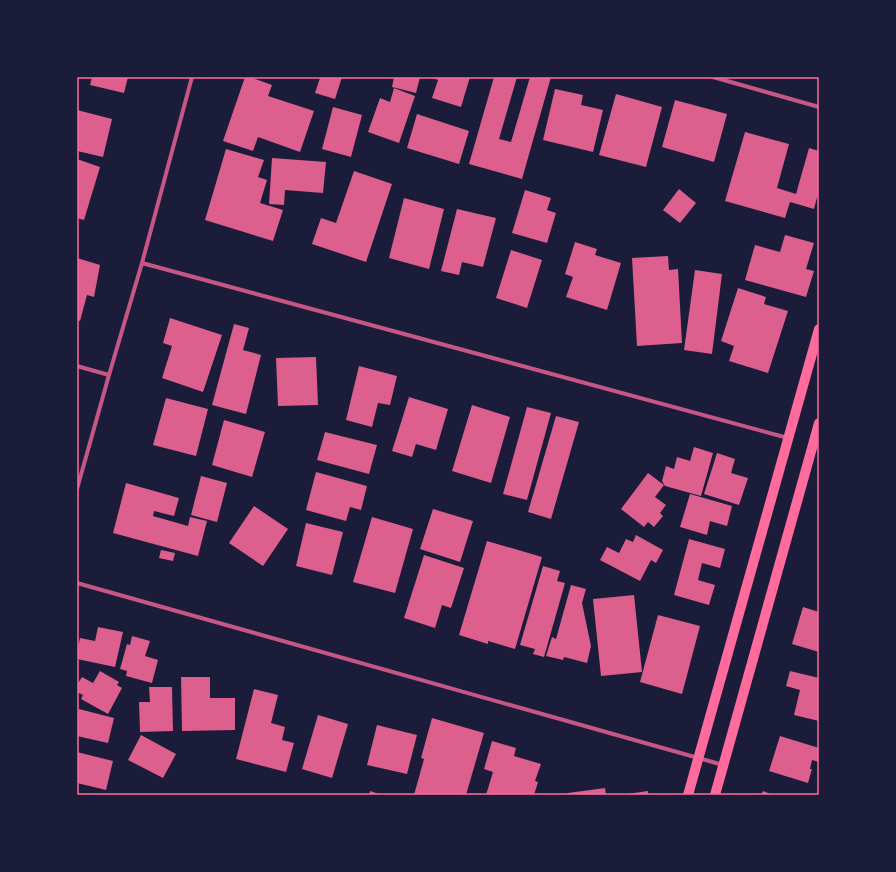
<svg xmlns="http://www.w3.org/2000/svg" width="896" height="872" font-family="Rubik,sans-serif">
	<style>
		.building { fill: #dd5f8e }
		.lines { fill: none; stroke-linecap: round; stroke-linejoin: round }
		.minor { stroke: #c65784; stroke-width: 4 }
		.primary { stroke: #ff6b9d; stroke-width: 10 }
		.neatline { fill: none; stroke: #ff6b9d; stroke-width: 1.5 }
	</style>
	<rect width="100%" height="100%" fill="#1b1b3a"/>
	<path class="building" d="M92,77h36l-4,16 -34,-8z
		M245,77h5l22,8 -4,11 46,15 -14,41 -42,-15 -5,14 -30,-10z
		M317,77h25l-7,22 -20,-6 5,-15z
		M394,77h26l-4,16 -24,-6z
		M430,77h40l-9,30 -29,-9 6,-18z
		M494,77h23l-18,62 12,3 19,-65h21l-29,102 -53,-15z
		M394,88l21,8 -16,47 -31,-11 12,-34 10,4z
		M555,89l28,6 -2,10 22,5 -10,42 -50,-12z
		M616,94l46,13 -16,60 -47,-12z
		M675,100l52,14 -13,48 -52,-15z
		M333,107l29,8 -11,42 -29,-8z
		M77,110l35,9 -9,38 -26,-6z
		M417,114l52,17 -10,33 -52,-16z
		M745,132l44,12 -12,44 19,6 13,-46 10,3v39l-5,19 -24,-7 -5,16 -60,-17z
		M226,149l38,11 -6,17 9,3 -7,23 23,7 -10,31 -68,-21z
		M272,158l54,4 -3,31 -38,-3 -1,15 -15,-1z
		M77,159l23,8 -16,53 -7,-2z
		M354,171l38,13 -26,78 -54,-18 9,-26 15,5z
		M679,189l17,14 -16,20 -17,-13z
		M525,190l26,8 -4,12 9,3 -9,30 -35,-10z
		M404,198l40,11 -15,60 -40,-11z
		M457,209l39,9 -13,49 -21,-5 -3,13 -18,-4z
		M785,235l29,8 -8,26 8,2 -8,26 -61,-17 10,-35 25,7z
		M575,242l22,7 -2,6 26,8 -14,47 -41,-13 7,-20 -8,-3z
		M511,250l31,10 -15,48 -31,-10z
		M668,256l1,14 9,-1 4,74 -45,3 -5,-88z
		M77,258l23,7 -6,32 -7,-2 -7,26 -3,-1z
		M695,270l27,4 -10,80 -28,-4z
		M738,288l28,9 -2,7 24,7 -20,62 -39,-12 5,-15 -13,-5z
		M170,318l52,17 -19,57 -41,-14 10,-32 -9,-3z
		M234,324l15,4 -6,22 18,5 -15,59 -34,-9z
		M316,357l2,48 -40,1 -2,-48z
		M359,366l38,10 -7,29 -12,-2 -6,24 -26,-7z
		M409,397l39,12 -12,41 -20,-6 -4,13 -20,-6z
		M166,398l42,11 -12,47 -43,-11z
		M472,405l38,12 -19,66 -39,-12z
		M527,407l24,6 -24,87 -24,-6z
		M556,416l23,6 -28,97 -23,-7z
		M224,420l41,12 -13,45 -40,-12z
		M325,432l52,13 -8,29 -52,-14z
		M694,447l19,6 -12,43 -36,-10 -3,-5 4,-15 8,3 3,-12 13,4z
		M717,453l18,6 -4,14 17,5 -9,27 -35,-11z
		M316,472l51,14 -6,24 -11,-3 -4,14 -40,-11z
		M648,473l16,12 -9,12 11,8 -6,8 3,3 -9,11 -6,-5 -4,5 -23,-18z
		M201,476l26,7 -10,39 -26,-7z
		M126,483l53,15 -5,18 -20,-5 -1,5 35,10 2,-9 17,4 -9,35 -85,-23z
		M690,494l42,12 -5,20 -17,-5 -3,14 -27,-8z
		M254,506l34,23 -25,37 -34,-23z
		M433,509l40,12 -13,41 -40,-13z
		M372,517l41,12 -18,64 -42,-11z
		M306,523l37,9 -11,43 -36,-9z
		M636,535l27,15 -7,13 -5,-3 -11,21 -40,-21 7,-13 12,6 7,-14 7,3z
		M689,539l36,10 -5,19 -18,-5 -4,17 17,5 -6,20 -35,-10z
		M487,541l55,16 -27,92 -27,-8v3l-29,-9z
		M161,550l14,3 -2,8 -14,-3z
		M424,555l40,13 -13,40 -9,-3 -7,23 -31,-10z
		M543,566l17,5 -3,10 8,2 -21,74 -11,-3 2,-5 -15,-4z
		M571,585l15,4 -4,14 9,43 -4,17 -23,-6 -1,3 -17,-4 6,-19 4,2z
		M634,595l8,77 -41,4 -8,-77z
		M803,607l16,5v40l-27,-8z
		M658,615l42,11 -18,68 -42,-12z
		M98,627l25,5 -8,35 -38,-8v-6l3,-15 15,3z
		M132,636l18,5 -5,15 13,4 -6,23 -26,-7 1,-5 -7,-2 7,-25 3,1z
		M100,671l19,11 -2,3 5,3 -14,26 -27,-15 2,-4 -6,-3v-7l5,-8 11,6z
		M790,671l29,7v43l-25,-6 6,-25 -14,-4z
		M181,677h29v21h25v32l-53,1z
		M149,687h23l1,44 -33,1 -1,-30h11z
		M254,689l24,6 -7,28 14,4 -3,13 12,3 -8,29 -50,-13z
		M79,709l35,9 -6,25 -31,-7v-18z
		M318,715l30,9 -16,54 -30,-9z
		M432,718l52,15 -18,62h-52l10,-36 -3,-1z
		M377,725l40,10 -10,39 -40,-9z
		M141,735l35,19 -13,24 -35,-18z
		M780,736l39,12v14l-7,-2 -2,9h2l-4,14 -39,-12z
		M492,741l24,7 -2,8 27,8 -6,17 3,1 -4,13h-48l7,-23 -9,-3z
		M77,752l36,9 -7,29 -29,-7z
		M605,788l1,7h-37l-1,-2z
		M370,791l12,4h-13z
		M648,791v4h-21v-1z
		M763,791l10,4h-12z"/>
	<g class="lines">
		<path class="minor" d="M713,77l106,30
			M142,263l646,175
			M77,366l32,9
			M77,489l32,-114 33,-112 50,-186
			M77,583l646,182"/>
		<path class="primary" d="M688,795l131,-466
			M715,795l104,-372"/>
	</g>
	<rect width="896" height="872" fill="none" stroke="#1b1b3a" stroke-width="156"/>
	<rect x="78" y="78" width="740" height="716" class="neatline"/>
</svg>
